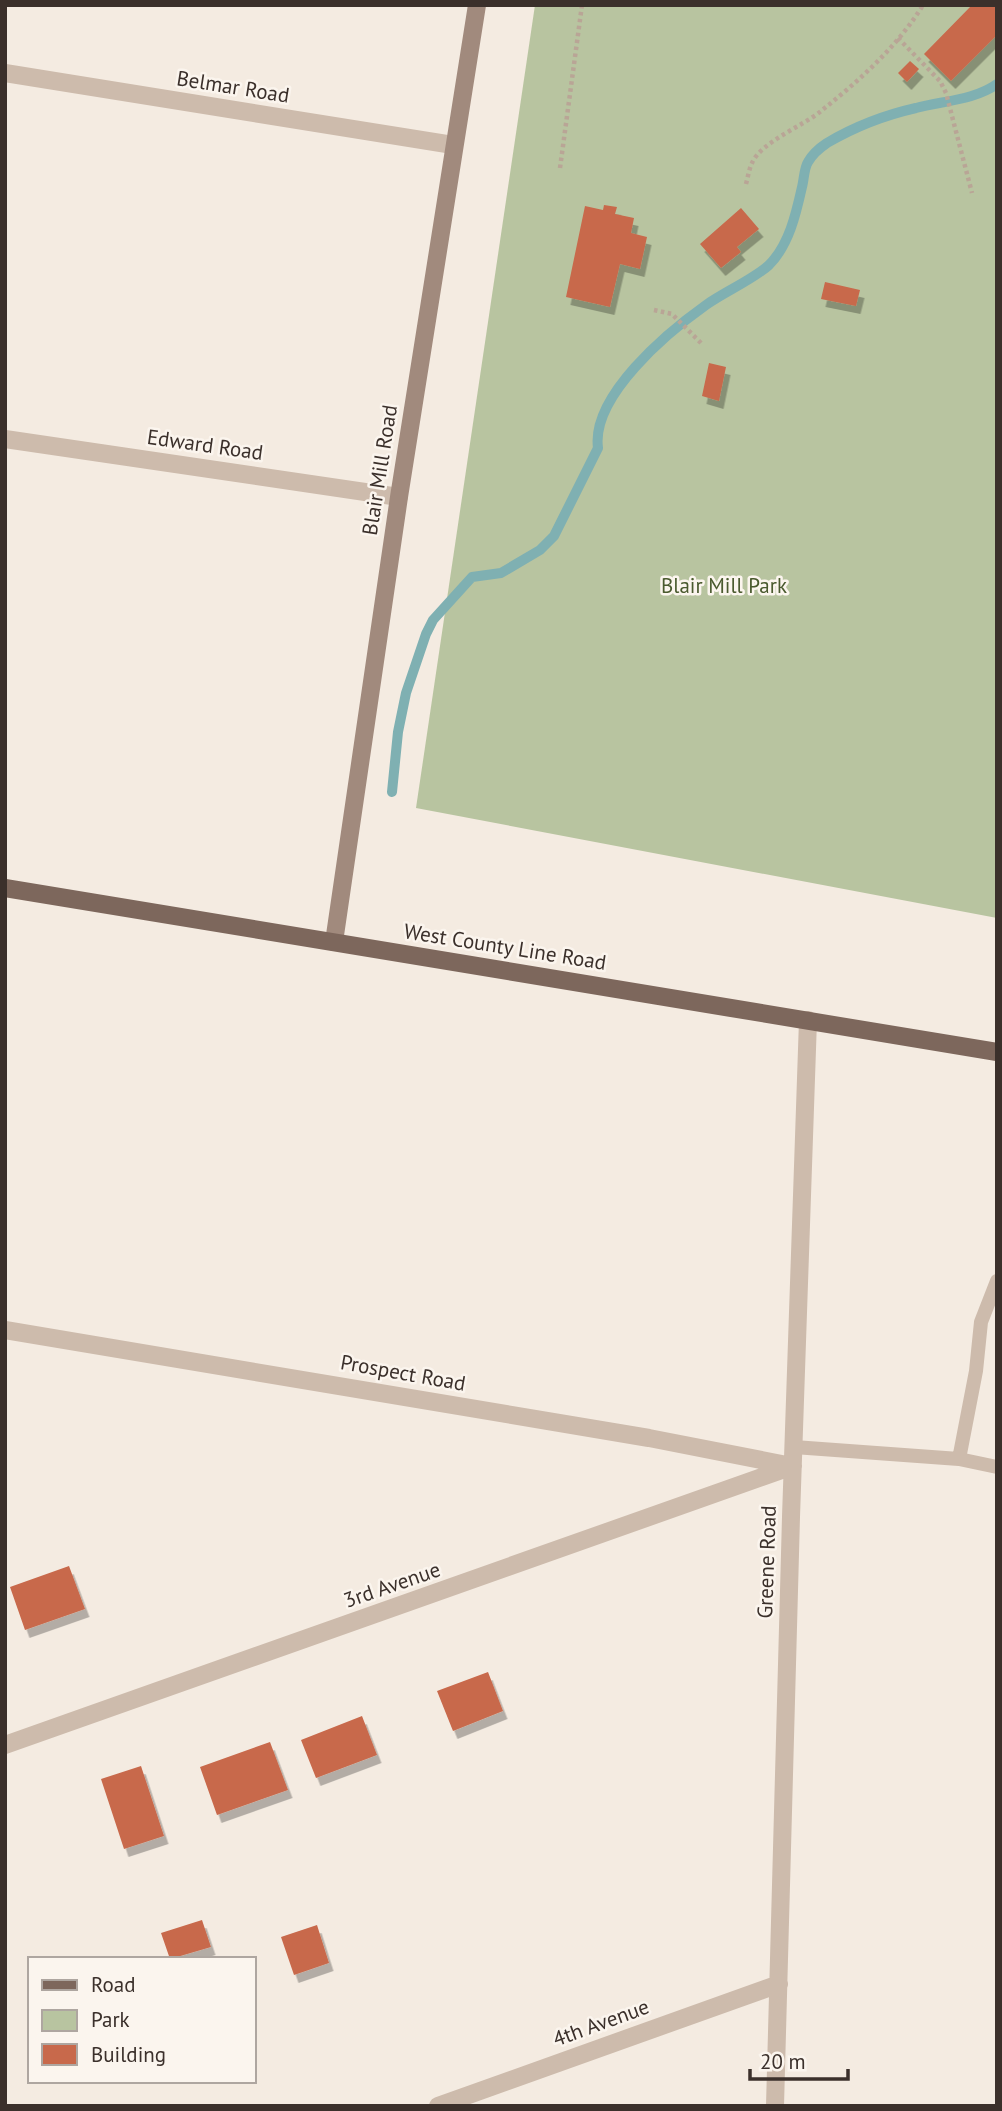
<svg xmlns="http://www.w3.org/2000/svg" width="1002" height="2111" font-family="'PT Sans',sans-serif">
	<style>
		.green { fill: #b8c4a0 }
		.lines { fill: none; stroke-linecap: round; stroke-linejoin: round }
		.stream { stroke: #7fb0b2; stroke-width: 10 }
		.building { fill: #c8694b; filter: url(#shadow) }
		.path { stroke: #b9a596; stroke-width: 4.5; stroke-dasharray: 3.5 3.5; stroke-linecap: butt }
		.lane { stroke: #cdbbac; stroke-width: 14 }
		.street { stroke: #cdbbac; stroke-width: 18 }
		.secondary { stroke: #a18a7d; stroke-width: 18 }
		.primary { stroke: #7d675c; stroke-width: 18 }
		.labels { text-anchor: middle; stroke-width: 5; stroke-linejoin: round; paint-order: stroke }
		.street-label { font-size: 21px; fill: #3b302b; stroke: #fbf5ee }
		.park-label { font-size: 21px; fill: #4a5a2e; stroke: #fbf5ee }
	</style>
	<defs>
		<filter id="shadow"><feDropShadow dx="4.5" dy="8" stdDeviation="0" flood-color="#0004"/></filter>
	</defs>
	<rect width="100%" height="100%" fill="#f4ebe1"/>
	<path class="green" d="M535,5h462v913l-581,-110z"/>
	<g class="lines">
		<path class="stream" d="M392,792l6,-60 8,-39 20,-59 7,-14 39,-43 29,-4 39,-23 14,-14 44,-88c-7,-52 70,-116 108,-143 18,-13 48,-26 63,-40 20,-20 27,-51 33,-78 2,-7 2,-19 6,-25 4,-7 13,-15 19,-19 27,-16 58,-28 89,-35 26,-7 59,-8 81,-24"/>
	</g>
	<path class="building" d="M972,5h25v30l-46,46 -27,-27z
		M910,61l9,8 -12,13 -9,-9z
		M604,205l13,2 -2,7 19,4 -3,15 16,4 -7,32 -20,-5 -10,43 -44,-10 19,-91 18,4z
		M741,208l18,21 -22,18 4,5 -20,16 -21,-24z
		M825,282l35,8 -4,16 -35,-7z
		M709,363l17,4 -7,34 -17,-5z
		M69,1566l16,43 -60,21 -15,-43z
		M488,1672l15,39 -50,20 -16,-40z
		M362,1716l15,39 -61,23 -15,-38z
		M270,1742l18,48 -71,25 -17,-48z
		M141,1766l23,70 -40,13 -23,-70z
		M202,1920l9,27 -41,12 -9,-26z
		M317,1925l12,38 -35,12 -13,-38z"/>
	<g class="lines">
		<path class="path" d="M898,38l42,43 6,12 26,100
			M560,168l22,-163
			M746,184c2,-7 3,-15 6,-21 9,-21 51,-37 69,-52 38,-30 77,-65 102,-106
			M654,310l18,4 29,29"/>
		<path class="lane" d="M794,1447l165,12 17,-88 5,-49 16,-41
			M959,1459l38,8"/>
		<path class="street" d="M5,73l448,72
			M5,439l394,58
			M5,1330l644,108 143,28
			M5,1745l788,-279
			M438,2106l341,-122
			M775,2106l16,-589 17,-497"/>
		<path class="secondary" d="M334,942l65,-445 78,-492"/>
		<path class="primary" d="M5,888l992,164"/>
	</g>
	<g class="labels">
		<g class="street-label">
			<text transform="translate(233 87) rotate(9)" y="7">Belmar Road</text>
			<text transform="translate(205 445) rotate(8)" y="7">Edward Road</text>
			<text transform="translate(380 470) rotate(-81)" y="7">Blair Mill Road</text>
			<text transform="translate(505 947) rotate(9)" y="7">West County Line Road</text>
			<text transform="translate(403 1373) rotate(10)" y="7">Prospect Road</text>
			<text transform="translate(767 1562) rotate(-88)" y="7">Greene Road</text>
			<text transform="translate(392 1585) rotate(-19)" y="7">3rd Avenue</text>
			<text transform="translate(601 2023) rotate(-20)" y="7">4th Avenue</text>
		</g>
		<g class="park-label">
			<text x="724" y="593">Blair Mill Park</text>
		</g>
	</g>
	<rect width="1002" height="2111" fill="none" stroke="#3b302b" stroke-width="14"/>
	<rect x="28" y="1957" width="228" height="126" fill="#fbf5ee" stroke="#aea6a0" stroke-width="2"/>
	<rect x="42" y="1980" width="35" height="10" fill="#7d675c" stroke="#aea6a0" stroke-width="2"/>
	<text x="91" y="1992" font-size="21" fill="#3b302b">Road</text>
	<rect x="42" y="2010" width="35" height="21" fill="#b8c4a0" stroke="#aea6a0" stroke-width="2"/>
	<text x="91" y="2027" font-size="21" fill="#3b302b">Park</text>
	<rect x="42" y="2044" width="35" height="21" fill="#c8694b" stroke="#aea6a0" stroke-width="2"/>
	<text x="91" y="2062" font-size="21" fill="#3b302b">Building</text>
	<path d="M750 2069v10h98v-10" fill="none" stroke="#3b302b" stroke-width="3.5"/>
	<text x="760" y="2069" font-size="21" fill="#3b302b" stroke="#fbf5ee" stroke-width="5" paint-order="stroke">20 m</text>
</svg>
